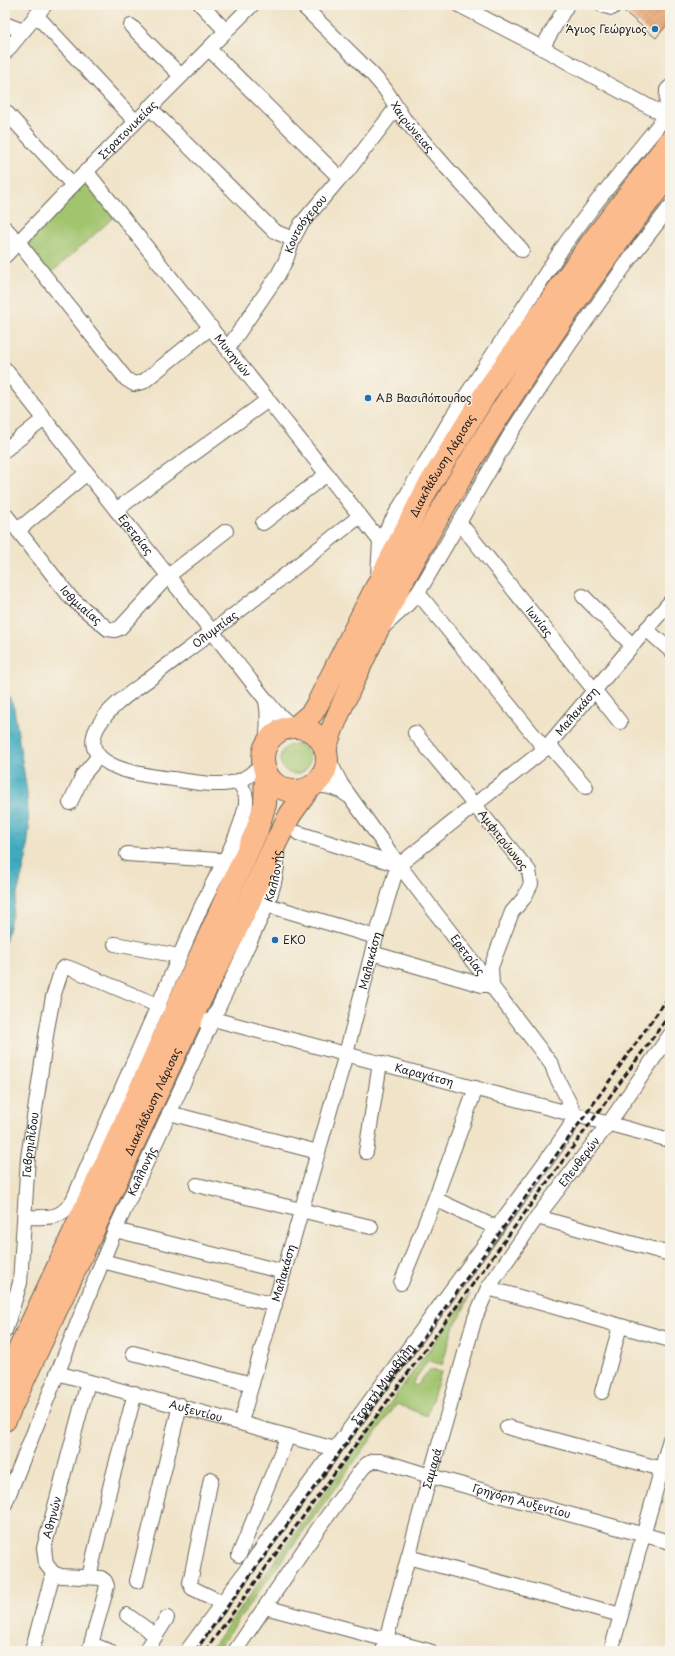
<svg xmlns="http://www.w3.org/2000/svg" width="675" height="1656" font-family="'Playpen Sans',sans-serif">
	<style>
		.green { fill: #a1c46d; stroke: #5e7044 }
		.water { fill: url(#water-ripples); stroke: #2e646e }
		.building { fill: url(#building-cross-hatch) }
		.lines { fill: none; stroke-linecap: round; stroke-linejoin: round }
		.street-casing { stroke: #666258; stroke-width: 16 }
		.primary-casing { stroke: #666258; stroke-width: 24 }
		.street { stroke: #fff; stroke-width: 14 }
		.primary { stroke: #fbbb8d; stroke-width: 22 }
		.rail { stroke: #1c1c1c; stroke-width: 3; stroke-dasharray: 6 3; stroke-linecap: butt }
		.poi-dot { fill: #1f6fb2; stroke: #f7f3e8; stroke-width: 1.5 }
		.labels { text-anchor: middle; stroke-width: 3; stroke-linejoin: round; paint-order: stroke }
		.poi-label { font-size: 11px; fill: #1c1c1c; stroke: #f7f3e8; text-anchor: start }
		.street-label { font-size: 11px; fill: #1c1c1c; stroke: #f7f3e8 }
	</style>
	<defs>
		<pattern id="water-ripples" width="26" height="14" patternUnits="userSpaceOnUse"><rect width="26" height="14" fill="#3fabbf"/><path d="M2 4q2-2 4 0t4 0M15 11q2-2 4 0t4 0" fill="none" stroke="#348a9a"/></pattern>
		<pattern id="building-cross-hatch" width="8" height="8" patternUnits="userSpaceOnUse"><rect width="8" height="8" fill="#e39f66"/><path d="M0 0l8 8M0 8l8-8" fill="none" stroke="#c28858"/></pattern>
	</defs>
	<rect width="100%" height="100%" fill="#f7f3e8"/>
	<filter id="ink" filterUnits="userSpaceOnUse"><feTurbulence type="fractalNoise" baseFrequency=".025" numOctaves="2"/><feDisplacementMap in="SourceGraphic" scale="8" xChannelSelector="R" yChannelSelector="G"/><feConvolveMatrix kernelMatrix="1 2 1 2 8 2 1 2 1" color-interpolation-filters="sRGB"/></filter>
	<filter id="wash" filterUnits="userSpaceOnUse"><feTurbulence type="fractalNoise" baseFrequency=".012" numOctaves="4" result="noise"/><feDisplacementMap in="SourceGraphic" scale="16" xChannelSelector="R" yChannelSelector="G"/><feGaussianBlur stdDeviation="0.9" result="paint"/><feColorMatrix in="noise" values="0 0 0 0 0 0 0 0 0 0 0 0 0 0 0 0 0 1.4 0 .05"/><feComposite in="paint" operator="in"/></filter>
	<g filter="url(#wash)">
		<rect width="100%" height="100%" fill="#f0e3c8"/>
		<path class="green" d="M85,180l30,36 -65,58 -25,-31z
			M280 759a15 15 0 1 1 30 0a15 15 0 1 1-30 0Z
			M470,1294l-9,21 -8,13 -11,37 -14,-5 -16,24 5,2 12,-16 12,2 -14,44 -30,-12 -143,194 -37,53h-8z"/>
		<path class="water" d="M5,688l9,20 13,84 2,38 -3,29 -21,83z"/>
		<g id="blocks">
			<path class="building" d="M621,5h49v16l-14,17 -37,-31z"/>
		</g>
	</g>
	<g filter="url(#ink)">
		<use href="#blocks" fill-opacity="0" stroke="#666258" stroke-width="1"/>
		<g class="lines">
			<g class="street-casing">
				<g id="street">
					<path d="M201,5l25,26"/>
					<path id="s1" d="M302,5l71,70 12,14 19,30 43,49 75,82"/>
					<path d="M459,5l83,43 124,68"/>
					<path d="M602,5l10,3 3,-3"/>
					<path d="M36,15l99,106"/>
					<path d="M5,24l18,7"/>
					<path d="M131,26l50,50"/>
					<path d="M542,48l25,-43"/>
					<path d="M209,49l131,129"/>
					<path d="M5,53l40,-48"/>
					<path d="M149,107l123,122 6,4 15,6"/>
					<path d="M5,111l68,74"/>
					<path id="s2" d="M86,171l294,370"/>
					<path d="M5,228l14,15 107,136 8,5 9,-2 68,-55"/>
					<path id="s3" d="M5,256l68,-71 179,-180"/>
					<path id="s4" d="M228,348l50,-73 8,-15 7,-21 8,-15 39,-46 7,-6 49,-64"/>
					<path id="s5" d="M5,369l261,331 10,12 17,15"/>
					<path d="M5,450l39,-31"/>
					<path d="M116,510l152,-110"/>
					<path id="s6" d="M5,514l66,84 37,31 7,1 5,-2 48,-52 58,-45"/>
					<path id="s7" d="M459,522l161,200"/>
					<path d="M263,523l64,-49"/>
					<path d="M18,530l69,-57"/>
					<path d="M378,576l2,-35 72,-124 113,-173 33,-44 68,-84 1,-26 3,-3"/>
					<path d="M418,593l127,156"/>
					<path d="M583,596l49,49"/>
					<path d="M383,627l22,-20 13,-14 92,-158 29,-45 30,-45 62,-88 39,-50"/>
					<path d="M646,629l24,21"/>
					<path d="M549,745l37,42"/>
					<path d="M265,749c3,-17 4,-32 1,-49"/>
					<path id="s8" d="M327,756l14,28 58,81 153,200 3,9 20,40"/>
					<path id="s9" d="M264,763c-8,7 -17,16 -28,19 -19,5 -43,0 -63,-3 -24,-3 -97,-10 -76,-51 12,-22 35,-36 55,-51 19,-15 39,-29 58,-44 51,-38 100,-78 150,-117"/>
					<path d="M313,785c13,1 24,2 34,10"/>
					<path d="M70,803l13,-28 16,-19"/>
					<path d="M298,833l101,32"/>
					<path d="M127,854l106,7"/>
					<path d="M267,905l109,32"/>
					<path d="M115,944l64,12"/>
					<path d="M372,953l110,32h10l-1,-18 21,-55 12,-14 7,-14 -2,-13 -114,-138"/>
					<path id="s10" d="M205,1022l8,-3 457,121"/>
					<path d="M169,1113l149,39"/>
					<path d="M366,1152l14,-89"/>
					<path d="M197,1185l174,42"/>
					<path d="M435,1199l62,29"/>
					<path d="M25,1217c23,0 35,4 48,-17 42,-96 84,-191 125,-286 15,-35 38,-68 47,-105 3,-12 0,-18 -7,-28"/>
					<path d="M537,1217l133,37"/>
					<path d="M115,1230l169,42"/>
					<path d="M102,1261l173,44"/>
					<path d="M401,1283l34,-84 41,-111"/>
					<path d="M488,1288l182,52"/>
					<path id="s11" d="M5,1331l15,-48 8,-125 19,-129 6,-32 9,-28 4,-2 6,2 87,37"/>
					<path d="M133,1353l119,31"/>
					<path id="s12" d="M57,1373l278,76"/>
					<path d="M602,1392l18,-66"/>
					<path id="s13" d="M241,1422l105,-368 30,-117 19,-63 4,-9 146,-116 80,-95 45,-52"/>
					<path d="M507,1427l155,42"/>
					<path d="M211,1479l-21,104 2,5 31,15"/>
					<path id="s14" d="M5,1504l110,-274 98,-211 54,-114 7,-22 3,-16v-18"/>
					<path d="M239,1555l49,-119"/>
					<path d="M408,1557l213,58"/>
					<path d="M53,1573l8,3 40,2 4,3 2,5 -2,8 -16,57"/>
					<path d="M89,1577l22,-94 24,-90"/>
					<path d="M137,1581l43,-176"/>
					<path d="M265,1607l164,44"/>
					<path d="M127,1615l28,20"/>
					<path d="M91,1644l18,7"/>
					<path id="s15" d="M32,1651l21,-78 -7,-9 -2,-16 44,-166"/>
					<path d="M146,1651l21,-33"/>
					<path id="s16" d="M187,1651l369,-504 13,-19 6,-14"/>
					<path id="s17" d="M235,1651l83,-122 44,-60 5,-5 6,-3h9l48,15 240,66"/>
					<path id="s18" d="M383,1651l47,-175 45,-158 13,-30 49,-71 72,-94 61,-88"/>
					<path d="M611,1651l59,-212"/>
				</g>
			</g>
			<g class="primary-casing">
				<g id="primary">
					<path id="s19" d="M296,727l16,-14 6,-10 44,-88 65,-126 62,-101 101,-143 80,-104"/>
					<circle cx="295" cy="759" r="32"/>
					<path d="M325,749c8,-25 19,-48 30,-72 15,-33 31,-65 48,-97 76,-143 167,-279 267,-407"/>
					<path d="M5,1380l120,-257 132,-293 8,-26 1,-32"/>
					<path id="s20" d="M5,1420l195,-420 35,-69 42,-91 13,-25 19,-27"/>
				</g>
			</g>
			<use href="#street" class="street"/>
			<use href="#primary" class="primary"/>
			<path class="rail" d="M195,1651l389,-534 86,-122
				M205,1651l465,-637"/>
		</g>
	</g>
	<g class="poi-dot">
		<circle cx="655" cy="29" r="4"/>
		<circle cx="368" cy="398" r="4"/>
		<circle cx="275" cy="940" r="4"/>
	</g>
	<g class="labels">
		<g class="poi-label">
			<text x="647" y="33" text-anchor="end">Άγιος Γεώργιος</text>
			<text x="376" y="402">ΑΒ Βασιλόπουλος</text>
			<text x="283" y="944">EKO</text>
		</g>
		<g class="street-label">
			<text dy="4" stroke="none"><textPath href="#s1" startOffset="165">Χαιρώνειας</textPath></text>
			<text dy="4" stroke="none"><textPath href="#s3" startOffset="176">Στρατονικείας</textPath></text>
			<text dy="4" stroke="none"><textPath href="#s4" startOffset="147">Κουτσόχερου</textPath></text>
			<text dy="4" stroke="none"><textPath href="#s2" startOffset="236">Μυκηνών</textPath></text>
			<text dy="4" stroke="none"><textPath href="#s19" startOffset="301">Διακλάδωση Λάρισας</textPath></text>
			<text dy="4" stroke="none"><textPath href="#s5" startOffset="211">Ερετρίας</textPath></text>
			<text dy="4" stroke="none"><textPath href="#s6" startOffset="119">Ισθμιαίας</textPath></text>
			<text dy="4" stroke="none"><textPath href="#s7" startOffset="128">Ιωνίας</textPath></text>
			<text dy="4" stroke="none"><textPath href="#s9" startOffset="361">Ολυμπίας</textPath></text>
			<text dy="4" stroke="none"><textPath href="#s13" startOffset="815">Μαλακάση</textPath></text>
			<text transform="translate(503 840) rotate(52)" y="4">Αμφιτρύωνος</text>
			<text dy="4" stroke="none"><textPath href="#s14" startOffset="684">Καλλoνής</textPath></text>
			<text dy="4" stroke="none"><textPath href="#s8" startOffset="244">Ερετρίας</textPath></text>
			<text dy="4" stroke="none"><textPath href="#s13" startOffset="479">Μαλακάση</textPath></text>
			<text dy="4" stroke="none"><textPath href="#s10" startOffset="227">Καραγάτση</textPath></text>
			<text dy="4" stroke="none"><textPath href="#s20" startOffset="351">Διακλάδωση Λάρισας</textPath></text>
			<text dy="4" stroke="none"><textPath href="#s11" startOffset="189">Γαβρηιλίδου</textPath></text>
			<text dy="4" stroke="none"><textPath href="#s18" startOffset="534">Ελευθερών</textPath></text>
			<text dy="4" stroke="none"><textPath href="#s14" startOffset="360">Καλλoνής</textPath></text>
			<text dy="4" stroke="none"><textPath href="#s13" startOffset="155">Μαλακάση</textPath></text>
			<text dy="4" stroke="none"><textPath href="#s16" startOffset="331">Στρατή Μυριβήλη</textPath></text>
			<text dy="4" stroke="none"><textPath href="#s12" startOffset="144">Αυξεντίου</textPath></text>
			<text dy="4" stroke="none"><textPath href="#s18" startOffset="189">Σαμαρά</textPath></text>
			<text dy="4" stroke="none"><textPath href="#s17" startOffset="390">Γρηγόρη Αυξεντίου</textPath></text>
			<text dy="4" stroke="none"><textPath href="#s15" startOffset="140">Αθηνών</textPath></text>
		</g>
	</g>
	<rect width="675" height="1656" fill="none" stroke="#f7f3e8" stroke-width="20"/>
</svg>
